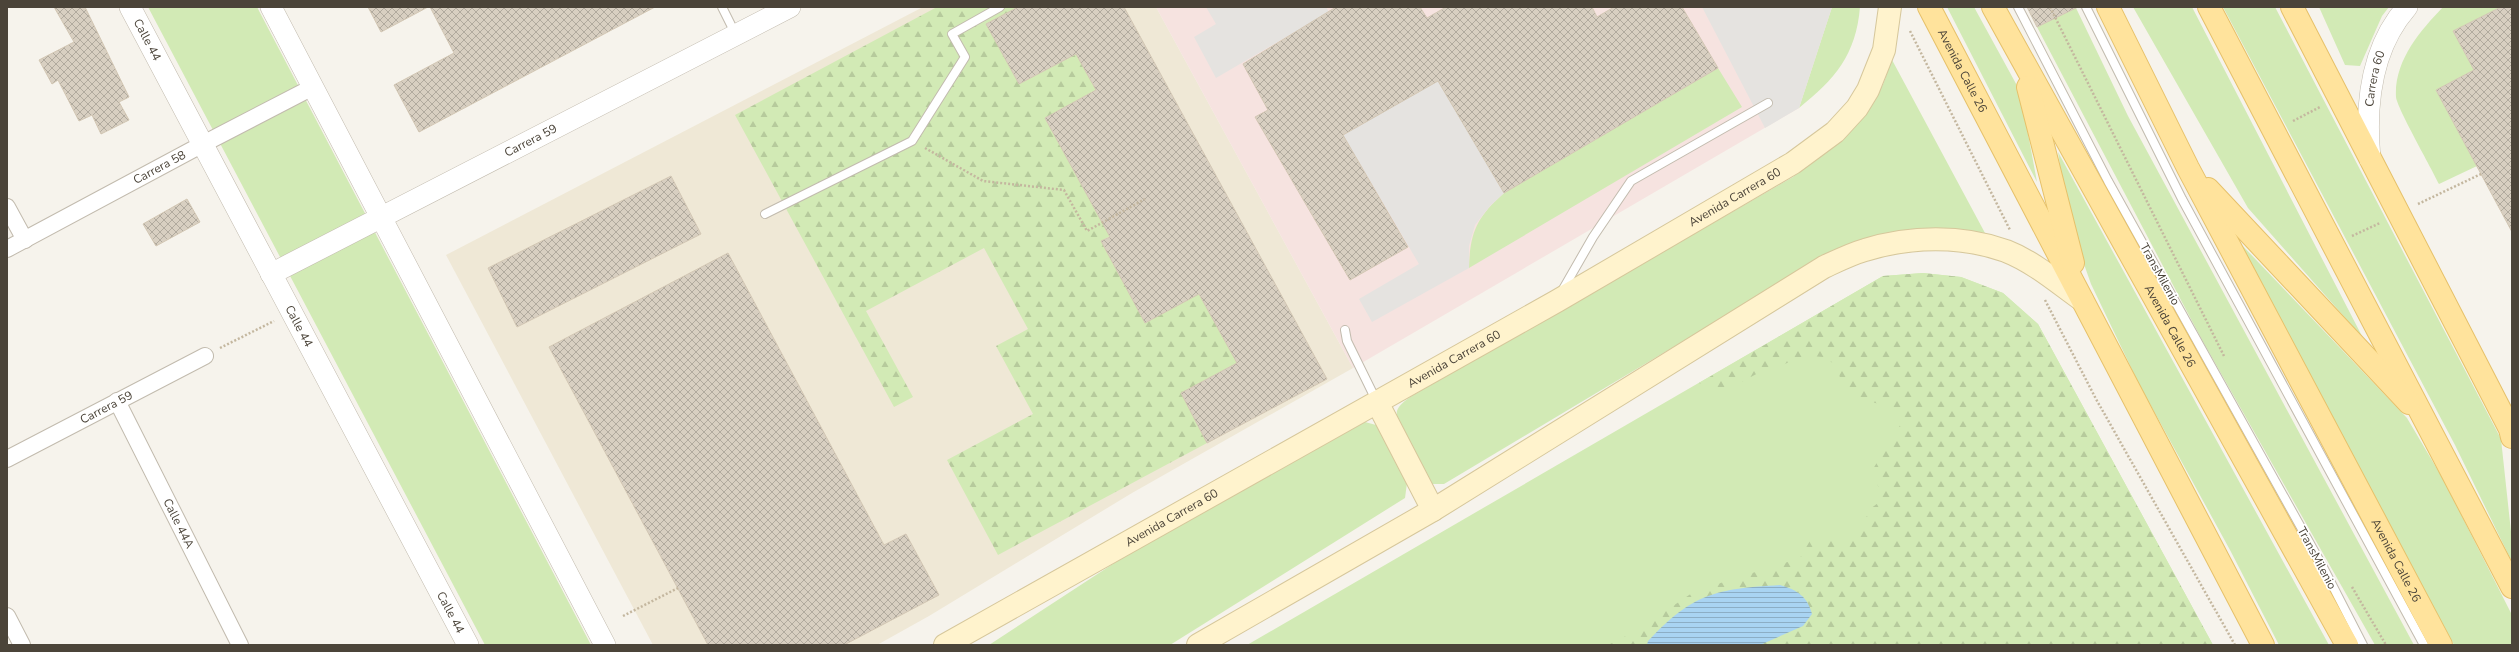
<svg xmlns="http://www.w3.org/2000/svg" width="2519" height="652" font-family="'Nunito Sans',sans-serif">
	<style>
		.education { fill: #efe8d6 }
		.medical { fill: #f6e3e0 }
		.grass { fill: #d2eab5 }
		.forest { fill: url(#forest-firs) }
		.parking { fill: #e5e3e0 }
		.water { fill: url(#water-rules) }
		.building { fill: url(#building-cross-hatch); stroke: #d3c7b4 }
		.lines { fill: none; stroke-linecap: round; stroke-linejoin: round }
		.service-casing { stroke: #c2bbae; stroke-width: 10 }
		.minor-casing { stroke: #c2bbae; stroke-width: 18 }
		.tertiary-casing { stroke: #c2bbae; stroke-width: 22 }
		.secondary-casing { stroke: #d6c79b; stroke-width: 24 }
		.primary-casing { stroke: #e6c16a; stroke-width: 24 }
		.path { stroke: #c4b79f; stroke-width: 2.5; stroke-dasharray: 2 2; stroke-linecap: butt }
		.service { stroke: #fff; stroke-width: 8 }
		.minor { stroke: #fff; stroke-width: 16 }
		.tertiary { stroke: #fff; stroke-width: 21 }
		.secondary { stroke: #fff3cd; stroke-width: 22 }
		.primary { stroke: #ffe39c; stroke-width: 22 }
		.labels { text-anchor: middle; stroke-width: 3.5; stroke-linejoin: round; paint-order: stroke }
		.street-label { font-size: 12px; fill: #4b4439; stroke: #fff }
	</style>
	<defs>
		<pattern id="forest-firs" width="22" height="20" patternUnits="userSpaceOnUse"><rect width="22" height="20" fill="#d2eab5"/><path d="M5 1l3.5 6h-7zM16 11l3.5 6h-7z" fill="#b6ca9c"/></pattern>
		<pattern id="water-rules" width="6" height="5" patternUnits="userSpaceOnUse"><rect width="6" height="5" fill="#a9d4f2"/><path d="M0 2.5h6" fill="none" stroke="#8caec5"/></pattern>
		<pattern id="building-cross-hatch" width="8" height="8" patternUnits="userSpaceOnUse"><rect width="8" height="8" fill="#d8cfc1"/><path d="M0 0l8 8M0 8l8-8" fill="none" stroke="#b1aa9e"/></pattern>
	</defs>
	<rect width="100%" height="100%" fill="#f6f3ec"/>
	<path class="education" d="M923,7h233l197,361 -221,125 -203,123 -52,29h-224l-207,-390z"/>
	<path class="medical" d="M1156,7h676l-33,101 -446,260z"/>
	<path class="grass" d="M148,7h109l334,638h-106z
		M1832,7h28c-4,48 -25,72 -61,101z
		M1947,7h27l46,84 17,91z
		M2133,7h59l171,331 -115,-130z
		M2223,7h52l226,432 11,102v21l-57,-117z
		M2319,7h70l-7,9 -22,50 -15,-1z
		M2443,7h58l-48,24 21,39 -38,20 41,76 -38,18c-7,-15 -42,-76 -43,-87 -2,-36 24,-66 47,-90z
		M2076,8l52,108 286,529h-39l-173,-305 -165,-313z
		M1891,58l94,175 -25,-3 -171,48 -345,206h-12c-10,-10 -38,-60 -35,-73 2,-6 8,-10 13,-14l383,-220c33,-25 66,-51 87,-87 6,-9 8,-22 11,-32z
		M1718,68l24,39 -273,161c1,-36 8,-51 35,-75z
		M2058,152l271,493h-50l-49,-95 -91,-166 -48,-100 -23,-65z
		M2239,242l168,176 36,61 69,136v30h-58z
		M1923,273l38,4 42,16 35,31 175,321h-966l636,-369z
		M1365,422l11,3 6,8 25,50 -2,15 -235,147h-181l133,-87z"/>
	<path class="forest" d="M937,7h81l-31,17 32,60 57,-30 20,36 -51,28 51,93 57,2 -52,28 98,53 38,69 -56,30 26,50 -209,112 -51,-95 86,-46 -37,-68 32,-17 -44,-81 -118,63 47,86 -19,10 -159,-292z
		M1923,273l38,4 42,16 35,31 175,321h-605l28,-14 59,-40 105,-33 11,-19 34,2 16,-12 9,-20 12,-9 -9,-31c9,-16 21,-29 28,-46l-18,-18 -23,-6 -17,-12 -7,-22 -13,-8 -13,-1 -15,3 -12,6 -23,7 -33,18h-12l-16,-7 184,-107z"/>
	<path class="parking" d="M1206,7h120l3,5 -113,66 -22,-41 22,-13z
		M1702,7h130l-33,101 -34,20z
		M1439,80l65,113 -14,13 -15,19 -6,21v22l-97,54 -13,-23 60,-35 -76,-129z"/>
	<path class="water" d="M1780,585c17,5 27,11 32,29l-9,12 -43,19h-113l1,-4c45,-48 68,-52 132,-56z"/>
	<path class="building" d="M54,7h31l44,90 -10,5 10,18 -28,14 -9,-19 -13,6 -21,-41 -6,4 -13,-24 35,-18z
		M368,7h60l-47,25z
		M430,7h225l-236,125 -25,-47 60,-32z
		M1018,7h106l203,372 -120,64 -26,-50 56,-30 -38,-69 -54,29 -44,-82 9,-4 -65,-119 51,-28 -20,-36 -57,30 -33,-60z
		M1336,7h84l7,11 19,-11h146l5,10 17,-10h68l36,61 -214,125 -66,-112 -95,54 65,112 -58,33 -95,-163 13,-7 -25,-46z
		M2027,7h51l-41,20z
		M2501,7h11v225l-76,-142 38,-20 -21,-39z
		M671,176l30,58 -184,93 -29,-59z
		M187,199l13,23 -44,24 -13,-22z
		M728,253l156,292 22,-11 33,61 -95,50h-136l-159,-298z"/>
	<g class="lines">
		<g class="service-casing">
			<path id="service" d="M722,7l14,28
				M2018,7l90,174 215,386 40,78
				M2086,7l96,192 242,446
				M765,214l147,-73 53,-84 -13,-23 48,-27
				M1562,291l31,-54 38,-56 137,-78
				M1345,330l2,11 30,61"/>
		</g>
		<g class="minor-casing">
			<g id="minor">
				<path d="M7,207l18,33"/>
				<path id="s1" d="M7,249l196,-105 110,-57"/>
				<path id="s2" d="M117,401l123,244"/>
				<path id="s3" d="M7,459l198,-103"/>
				<path d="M7,616l15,29"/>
			</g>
		</g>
		<g class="tertiary-casing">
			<g id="tertiary">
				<path id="s4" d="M130,7l338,638"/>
				<path d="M271,7l334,638"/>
				<path id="s5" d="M2370,159c-5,-53 1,-111 37,-152"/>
				<path id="s6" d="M271,274l519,-267"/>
			</g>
		</g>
		<g class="secondary-casing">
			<g id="secondary">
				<path d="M1377,402l56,108"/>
				<path id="s7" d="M945,645l612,-344 236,-138 42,-31 22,-24 11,-18 16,-40 6,-43"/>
				<path d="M1198,645l235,-135 391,-243c13,-6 27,-13 41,-17 45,-14 97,-15 141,1 28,11 52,32 76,49"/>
			</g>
		</g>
		<g class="primary-casing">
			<g id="primary">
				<path id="s8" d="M1929,7l334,638"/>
				<path id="s9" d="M1993,7l354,638"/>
				<path id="s10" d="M2108,7l80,161 253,477"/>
				<path d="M2209,7l303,580"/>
				<path d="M2292,7l218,422 2,8"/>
				<path d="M2028,87l45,176"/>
				<path d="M2208,189l201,214"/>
			</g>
		</g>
		<path class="path" d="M2050,7l174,349
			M1910,31l100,199
			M2293,121l27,-14
			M925,148l58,33 81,9 23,41 58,-32
			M2418,204l63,-30
			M2352,236l28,-13
			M2045,300l51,99 139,246
			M220,348l54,-27
			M2352,587l34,58
			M623,616l55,-28"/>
		<use href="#service" class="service"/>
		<use href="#minor" class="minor"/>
		<use href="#tertiary" class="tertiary"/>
		<use href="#secondary" class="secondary"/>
		<use href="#primary" class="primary"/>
	</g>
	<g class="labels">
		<g class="street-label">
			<text dy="4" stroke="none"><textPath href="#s4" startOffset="37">Calle 44</textPath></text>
			<text dy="4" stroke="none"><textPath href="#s8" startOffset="72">Avenida Calle 26</textPath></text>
			<text dy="4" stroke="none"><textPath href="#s5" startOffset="81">Carrera 60</textPath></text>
			<text dy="4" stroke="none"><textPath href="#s6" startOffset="292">Carrera 59</textPath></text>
			<text dy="4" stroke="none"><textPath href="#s1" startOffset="173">Carrera 58</textPath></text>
			<text dy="4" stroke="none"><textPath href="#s7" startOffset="908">Avenida Carrera 60</textPath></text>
			<text transform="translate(2160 274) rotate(61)" y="4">TransMilenio</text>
			<text dy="4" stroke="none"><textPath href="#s4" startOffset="361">Calle 44</textPath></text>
			<text dy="4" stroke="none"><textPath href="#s9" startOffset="365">Avenida Calle 26</textPath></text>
			<text dy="4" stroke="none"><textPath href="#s7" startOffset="584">Avenida Carrera 60</textPath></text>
			<text dy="4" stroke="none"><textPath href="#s3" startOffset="112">Carrera 59</textPath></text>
			<text dy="4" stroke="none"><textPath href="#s7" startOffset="260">Avenida Carrera 60</textPath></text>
			<text dy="4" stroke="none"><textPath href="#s2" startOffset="137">Calle 44A</textPath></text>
			<text transform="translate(2317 558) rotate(62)" y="4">TransMilenio</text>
			<text dy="4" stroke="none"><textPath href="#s10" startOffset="624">Avenida Calle 26</textPath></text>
			<text dy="4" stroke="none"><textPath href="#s4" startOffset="685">Calle 44</textPath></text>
		</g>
	</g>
	<rect width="2519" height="652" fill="none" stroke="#4b4439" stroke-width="16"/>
</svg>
